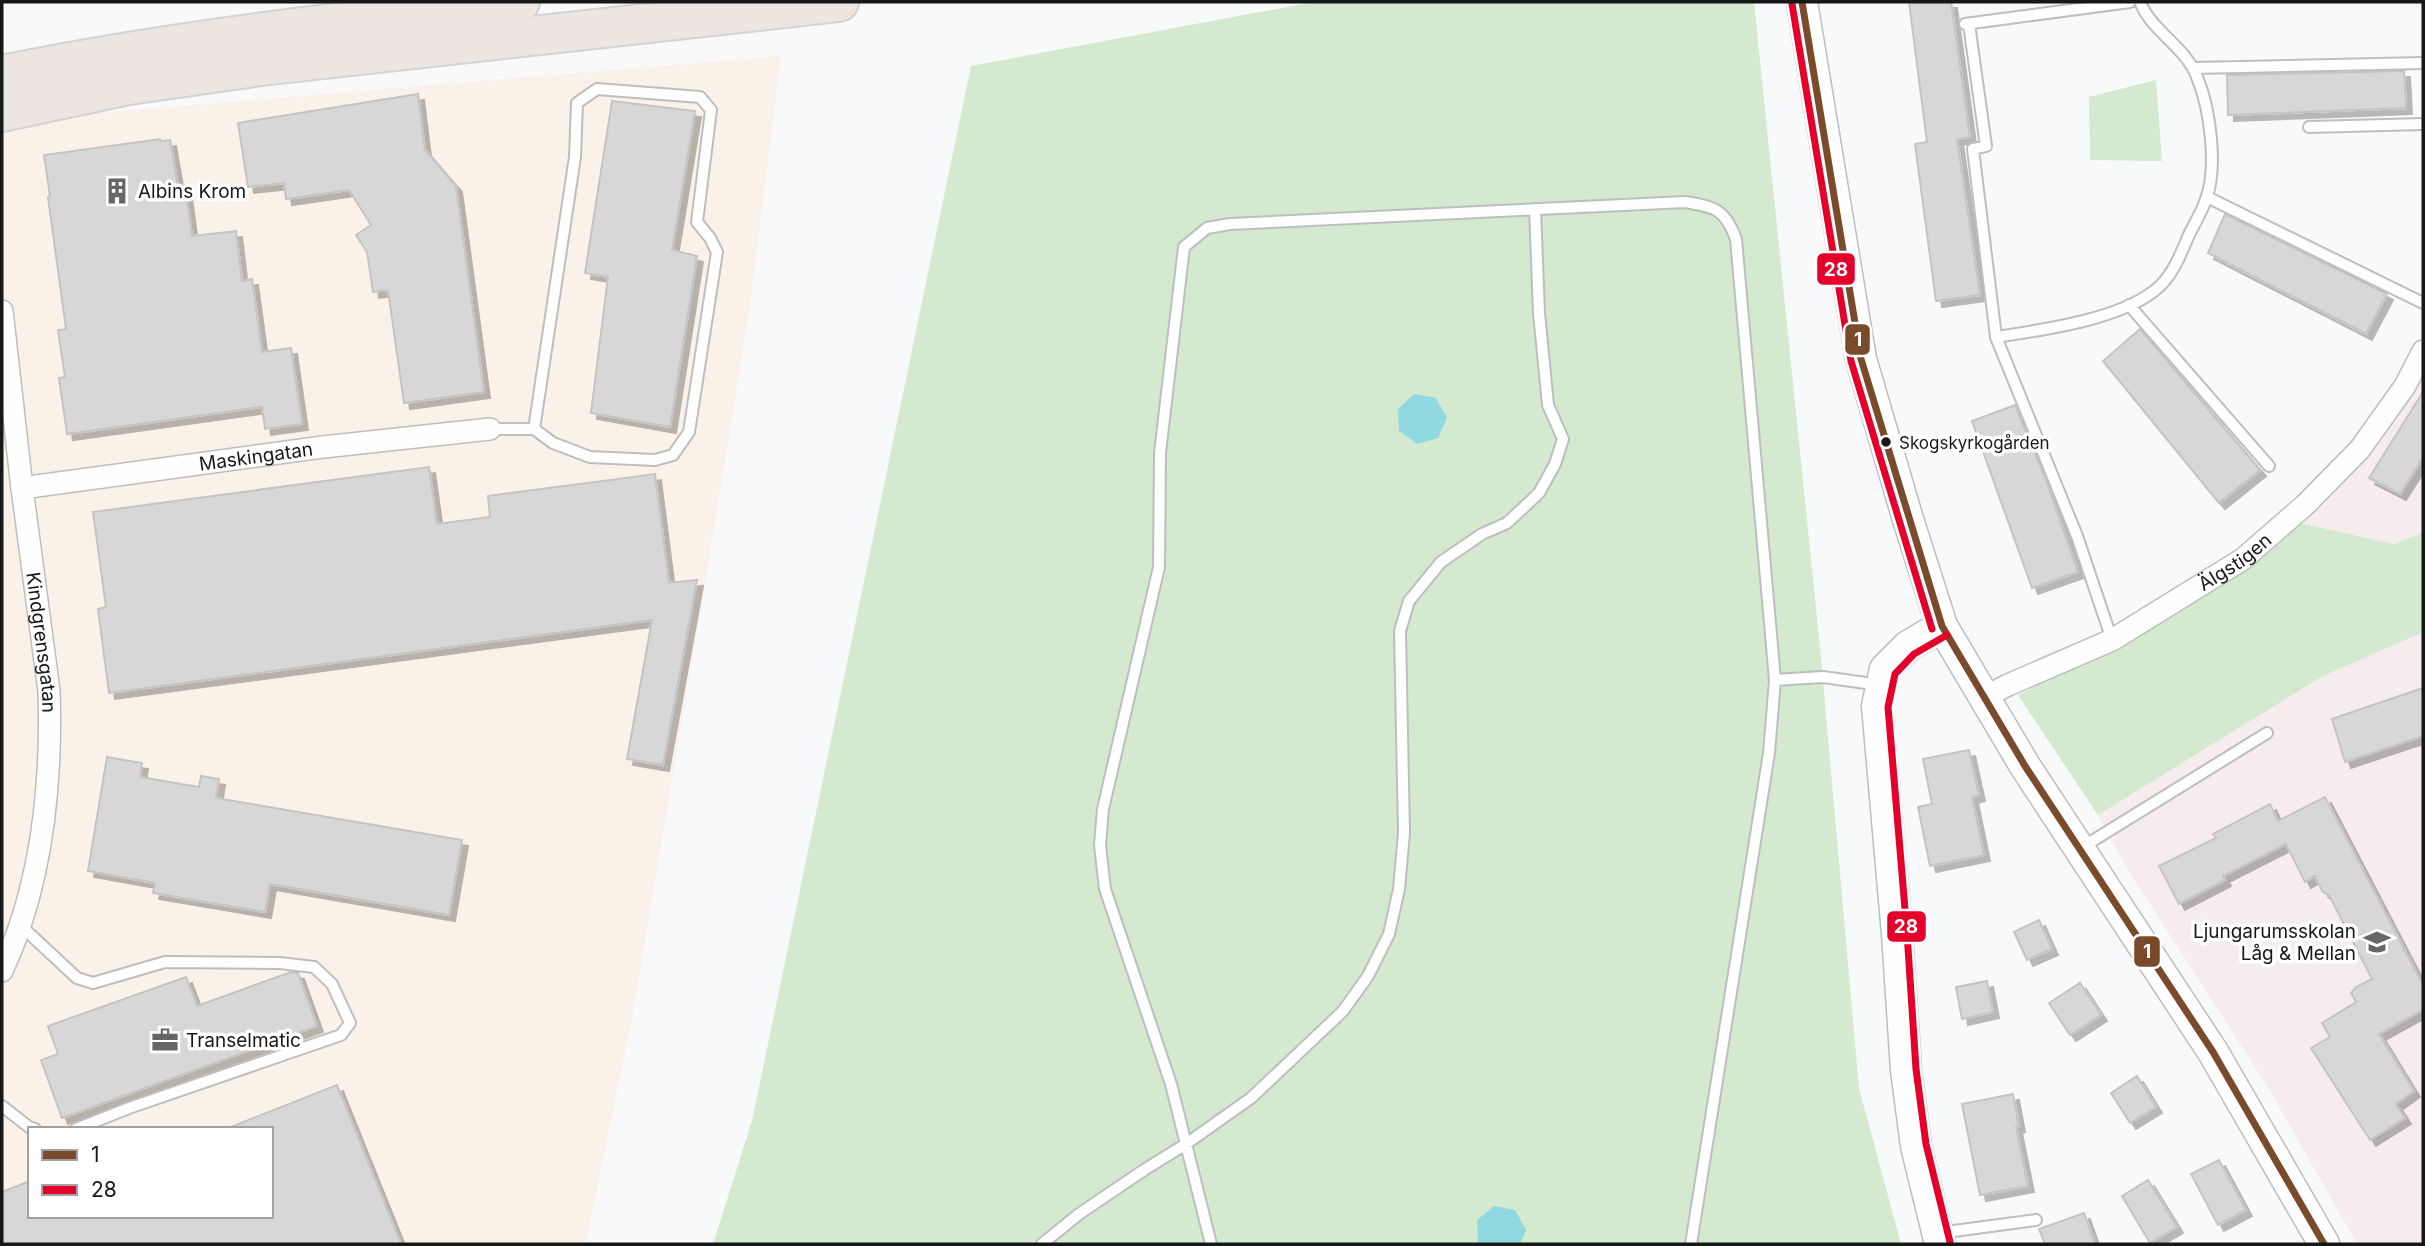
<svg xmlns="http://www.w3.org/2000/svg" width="2425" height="1246" font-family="Inter,sans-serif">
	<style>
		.industrial { fill: #faf2e8; fill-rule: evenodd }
		.education { fill: #f6eced }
		.green { fill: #d3eace }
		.water { fill: #91d9e1 }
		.building { fill: #d7d7d7; stroke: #c4c4c5; stroke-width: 2; filter: url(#shadow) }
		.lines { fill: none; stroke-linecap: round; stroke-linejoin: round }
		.lane-casing { stroke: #bdbebf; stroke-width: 14 }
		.street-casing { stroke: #bdbebf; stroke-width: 24 }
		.secondary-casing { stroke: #bdbebf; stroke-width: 33 }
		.highway-casing { stroke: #d3d3d4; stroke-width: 42 }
		.lane { stroke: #fefefe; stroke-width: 10 }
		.street { stroke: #fefefe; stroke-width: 21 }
		.secondary { stroke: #fefefe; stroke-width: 30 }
		.highway { stroke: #ede5e0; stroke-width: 38 }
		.bus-1-casing { stroke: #fff; stroke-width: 12 }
		.bus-2-casing { stroke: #fff; stroke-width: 12 }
		.bus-1 { stroke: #7a4b2a; stroke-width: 7 }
		.bus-2 { stroke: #e4002b; stroke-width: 7 }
		.bus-dot { fill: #161717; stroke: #fff; stroke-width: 2.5 }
		.labels { text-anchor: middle; stroke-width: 7; stroke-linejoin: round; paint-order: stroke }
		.bus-label { font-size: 17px; fill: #161717; stroke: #fff; text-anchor: start }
		.poi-label { font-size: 19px; fill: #161717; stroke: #fff; text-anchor: start }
		.street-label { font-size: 19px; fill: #161717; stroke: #fff }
		.line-badge { stroke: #fff; stroke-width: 2.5 }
		.badge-label { font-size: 19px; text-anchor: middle; font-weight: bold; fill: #fff }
	</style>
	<defs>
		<filter id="shadow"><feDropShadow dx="6" dy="6" stdDeviation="0" flood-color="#0004"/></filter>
	</defs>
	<rect width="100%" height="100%" fill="#f8f9fa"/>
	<path class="industrial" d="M781,56l-31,250 -44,272 -74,439 -46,227h-584v-1114l60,-14zM30,1129h241v87h-241z"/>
	<path class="education" d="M2423,360v173l-29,11 -102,-23z
		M2423,630v614h-66l-88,-155 -143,-222 -28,-52 217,-136z"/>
	<path class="green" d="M1314,2h440l66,645 39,441 42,156h-1188l39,-123 219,-1055z
		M2156,80l6,81 -72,-1 -1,-63z
		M2291,521l103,23 29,-11v99l-102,45 -223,138 -80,-120 97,-48z"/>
	<path class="water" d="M1414,394l22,4 11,20 -9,20 -21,6 -18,-13 -1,-22z
		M1494,1206l21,4 11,20 -6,14 -42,-1 -1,-23z"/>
	<path class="building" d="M1909,2h42l19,135 -13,2 23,156 -44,6 -21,-157 12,-2z
		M2404,71l2,37 -178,7 -1,-40z
		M418,94l7,56 31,36 28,206 -80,11 -16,-113 -15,2 -6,-40 -11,-17 15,-10 -22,-35 -63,9 -2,-16 -36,4 -10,-64z
		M612,101l83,10 -23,139 25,6 -27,171 -79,-14 17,-136 -23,-4z
		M160,139l1,2 9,-1 8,46 7,-1 7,51 44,-5 6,50 10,-2 10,73 29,-4 11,76 -37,5 -3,-22 -195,27 -8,-56 6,-1 -7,-47 8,-1 -18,-132 2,-1 -6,-41z
		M2225,214l162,80 -21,40 -158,-81z
		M2140,329l120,141 -41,33 -116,-142z
		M2423,392v66l-23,36 -31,-16z
		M2015,405l31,75 32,92 -46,16 -60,-167z
		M429,467l8,57 53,-7 -2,-21 167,-22 14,109 28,-3 -34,185 -36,-6 25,-139 -543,73 -11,-84 8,-2 -13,-95z
		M2423,688v48l-78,26 -13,-43z
		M1969,750l10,45 -7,2 12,58 -54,11 -12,-59 14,-3 -9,-45z
		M107,757l35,6 -2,14 59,10 2,-11 18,3 -3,19 246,42 -13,75 -179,-31 -5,28 -112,-19 2,-10 -67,-12z
		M2325,797l98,188v25l-44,24 35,57 -18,13 9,14 -35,22 -59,-92 19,-11 -8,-14 34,-21 -5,-9 5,-6 16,-8 -43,-84 -6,-3 -8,-16 -10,6 -19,-38 -63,32 2,4 -46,24 -20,-38 57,-28 -3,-4 57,-30 8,17z
		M2039,920l13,29 -25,11 -13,-28z
		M291,972l7,1 19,53 -255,92 -21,-58 17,-6 -10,-28 138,-49 11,29z
		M1987,981l6,31 -31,7 -6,-32z
		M2080,983l21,32 -31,20 -21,-32z
		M2137,1076l19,31 -26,16 -19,-30z
		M337,1085l64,159h-399v-52l28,-11v35h241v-87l-43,-1z
		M2013,1094l6,32 -3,1 12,59 -48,9 -18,-91z
		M2219,1160l27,50 -28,15 -27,-51z
		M2148,1180l29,47 -27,16 -28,-47z
		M2084,1213l11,31h-50l-6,-15z"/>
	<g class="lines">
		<g class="lane-casing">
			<path id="lane" d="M1965,24l165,-22
				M1969,24l17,122 -13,3 23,188 81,199 35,104
				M2193,68l230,-5
				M2309,127l114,-3
				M2207,197l216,106
				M2129,305l140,161
				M1996,337c46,-7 121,-17 158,-46 17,-12 26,-35 34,-54 6,-13 14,-25 18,-38 12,-32 4,-91 -9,-122 -12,-31 -45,-45 -57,-75
				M490,429h44l19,14 37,14 65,3 18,-5 16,-23 28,-180 -7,-14 -13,-16 14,-112 -11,-13 -103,-8 -20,14 -2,54 -41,272
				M1775,680l48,-3 57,8
				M2081,848l186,-115
				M20,925l57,53 16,5 72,-21 115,1 34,4 18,17 18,39 -9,12 -212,73 -53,21
				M2,1106l27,21 6,2
				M1939,1233l97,-13
				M1042,1244l37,-30 65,-44 42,-26 65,-46 92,-87 25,-35 21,-42 10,-45 5,-56 -4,-202 9,-30 32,-39 41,-28 25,-11 32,-30 16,-29 8,-25 -15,-34 -9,-92 -4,-104
				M1211,1244l-40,-160 -66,-195 -5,-44 3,-36 56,-242 1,-114 24,-206 23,-19 23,-4 455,-22c30,5 40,7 51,37l39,441 -6,73 -78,491"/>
		</g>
		<g class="street-casing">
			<g id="street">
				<path id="s1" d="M2,311l20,177 27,203c3,93 -7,194 -47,280"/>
				<path id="s2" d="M22,488l301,-41 167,-18"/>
				<path id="s3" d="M1983,698l25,-13 104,-45 131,-81 62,-54 55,-56 45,-63 18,-35"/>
			</g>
		</g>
		<g class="secondary-casing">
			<path id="secondary" d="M1802,2l59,357 46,157 35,110 83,140 188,286 111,192
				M1940,1244l-24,-98 -10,-76 -9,-136 -20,-228 8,-37 23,-23 34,-20"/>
		</g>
		<g class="highway-casing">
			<path id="highway" d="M2,75c171,-35 345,-54 518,-73
				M2,112l127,-27 132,-19 578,-64"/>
		</g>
		<use href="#lane" class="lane"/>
		<use href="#street" class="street"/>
		<use href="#secondary" class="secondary"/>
		<use href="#highway" class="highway"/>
		<g class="bus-1-casing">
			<path id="bus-1" d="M1802,2l59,357 81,267 83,140 188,286 111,192"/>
		</g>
		<g class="bus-2-casing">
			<path id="bus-2" d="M1792,4l59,357 81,268
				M1947,635l-33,19 -19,20 -7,33 19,226 9,136 10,75 24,98"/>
		</g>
		<use href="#bus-1" class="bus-1"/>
		<use href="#bus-2" class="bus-2"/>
	</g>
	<defs>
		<g id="building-bare" transform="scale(2.1)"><path d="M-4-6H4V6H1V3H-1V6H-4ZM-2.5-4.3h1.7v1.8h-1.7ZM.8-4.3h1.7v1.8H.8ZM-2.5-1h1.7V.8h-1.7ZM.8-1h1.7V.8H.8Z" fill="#656666" stroke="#fff" stroke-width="2.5" paint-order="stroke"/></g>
		<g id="school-bare" transform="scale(2.1)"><path d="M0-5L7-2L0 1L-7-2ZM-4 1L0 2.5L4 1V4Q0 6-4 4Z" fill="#656666" stroke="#fff" stroke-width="2.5" paint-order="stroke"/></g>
		<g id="office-bare" transform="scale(2.1)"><path d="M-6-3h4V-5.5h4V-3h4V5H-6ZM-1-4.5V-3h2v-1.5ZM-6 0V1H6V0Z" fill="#656666" stroke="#fff" stroke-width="2.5" paint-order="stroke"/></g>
	</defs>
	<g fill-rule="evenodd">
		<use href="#building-bare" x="117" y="191"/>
		<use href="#school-bare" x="2377" y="942"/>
		<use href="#office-bare" x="165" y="1040"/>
	</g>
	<circle class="bus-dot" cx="1886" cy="442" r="6"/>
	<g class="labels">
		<g class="bus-label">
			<text x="1899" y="449">Skogskyrkogården</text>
		</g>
		<g class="poi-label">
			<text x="138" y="198">Albins Krom</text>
			<text x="2356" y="938" text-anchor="end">Ljungarumsskolan<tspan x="2356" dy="22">Låg &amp; Mellan</tspan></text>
			<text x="186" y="1047">Transelmatic</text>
		</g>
		<g class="street-label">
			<text dy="7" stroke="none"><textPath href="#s2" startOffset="236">Maskingatan</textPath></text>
			<text dy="7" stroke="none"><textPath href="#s3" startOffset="287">Älgstigen</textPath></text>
			<text dy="7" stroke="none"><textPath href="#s1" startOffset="334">Kindgrensgatan</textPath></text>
		</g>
	</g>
	<g class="line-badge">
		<rect x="1816" y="252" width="40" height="34" rx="7" fill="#e4002b"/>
		<rect x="1844" y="323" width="27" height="33" rx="7" fill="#7a4b2a"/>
		<rect x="1886" y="910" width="41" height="33" rx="7" fill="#e4002b"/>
		<rect x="2133" y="935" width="28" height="33" rx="7" fill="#7a4b2a"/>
	</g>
	<g class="badge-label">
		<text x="1836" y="276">28</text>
		<text x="1858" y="346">1</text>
		<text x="1906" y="933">28</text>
		<text x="2147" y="958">1</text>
	</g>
	<rect width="2425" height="1246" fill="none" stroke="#161717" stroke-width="7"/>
	<rect x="28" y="1127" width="245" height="91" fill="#ffffff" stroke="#a2a2a2" stroke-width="2"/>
	<rect x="42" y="1150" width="35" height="10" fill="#7a4b2a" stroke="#a2a2a2" stroke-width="2"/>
	<text x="91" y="1162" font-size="21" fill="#161717">1</text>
	<rect x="42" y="1185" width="35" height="10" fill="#e4002b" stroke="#a2a2a2" stroke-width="2"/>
	<text x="91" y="1197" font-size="21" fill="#161717">28</text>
</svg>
